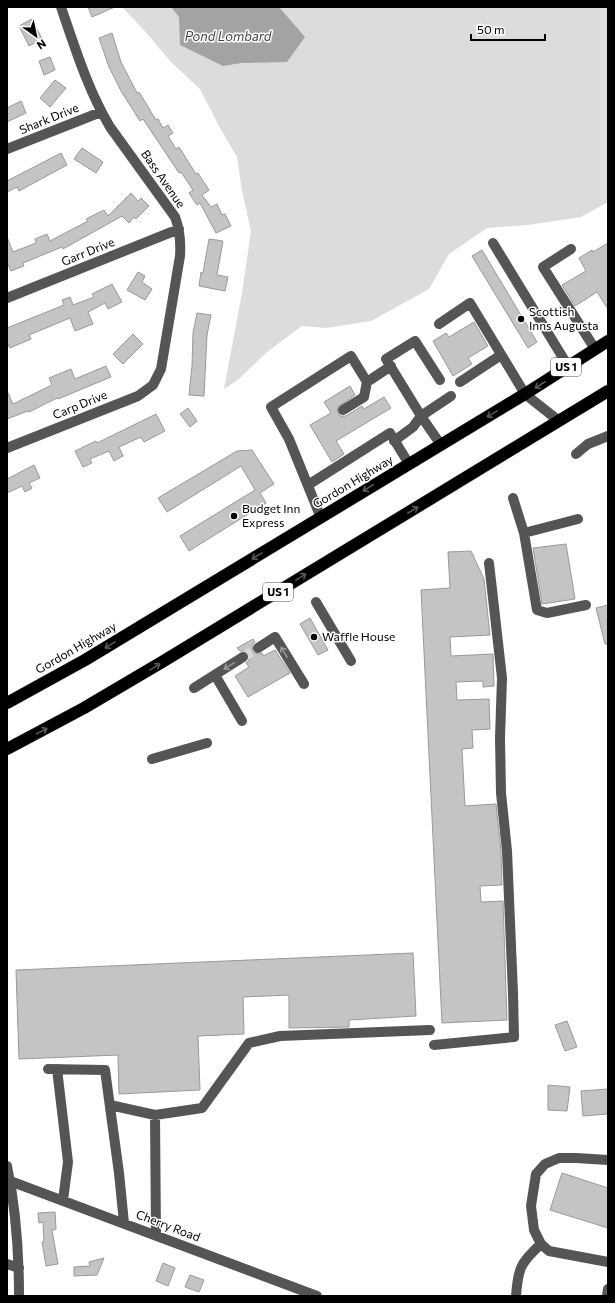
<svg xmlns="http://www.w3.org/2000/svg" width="615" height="1303" font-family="Commissioner,sans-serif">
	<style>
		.green { fill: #dcdcdc }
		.water { fill: #a3a3a3 }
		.building { fill: #c4c4c4; stroke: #999 }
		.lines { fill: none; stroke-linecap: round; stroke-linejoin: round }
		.minor-tunnel { stroke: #d9d9d9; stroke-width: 10; stroke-dasharray: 10 5; stroke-linecap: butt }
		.highway-casing { stroke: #dbdbdb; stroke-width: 13 }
		.minor { stroke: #555; stroke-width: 10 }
		.highway { stroke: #000; stroke-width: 12 }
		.oneway { stroke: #595959 }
		.oneway2 { stroke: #999 }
		.poi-dot { fill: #000; stroke: #fff; stroke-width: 1.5 }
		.labels { text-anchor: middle; stroke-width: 3; stroke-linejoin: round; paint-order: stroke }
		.shield { fill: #fff; stroke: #4c4c4c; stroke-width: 1 }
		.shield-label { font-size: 11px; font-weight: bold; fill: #000 }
		.street-label { font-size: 12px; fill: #000; stroke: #fff }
		.poi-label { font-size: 12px; fill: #000; stroke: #fff; text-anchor: start }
		.water-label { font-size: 13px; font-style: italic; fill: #444; stroke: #fff }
	</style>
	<rect width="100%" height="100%" fill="#fff"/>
	<path class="green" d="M122,7h486v195l-27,15 -53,8 -41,3 -38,26 -20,35 -58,32 -45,7 -24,-2 -35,26 -28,27 -15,10 18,-96 9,-62 -9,-40 -5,-34 -17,-29 -20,-39 -29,-27 -28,-33z"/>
	<path class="water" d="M171,7h108l26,30 -18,25 -46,1 -18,3 -43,-21 -1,-28z"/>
	<path class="building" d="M88,7h27l-23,10z
		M32,19l10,20 -13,7 -10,-20z
		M112,33l9,29 16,31 2,-1 17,28 2,-1 5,9 5,-3 5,8 -5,3 8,13 3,-2 17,27 2,-1 11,17 -7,5 9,12 6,-3 5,11 3,-1 6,12 -15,7 -16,-30 -3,2 -8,-12 4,-3 -12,-18 -2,1 -36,-54 -3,2 -19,-30 -12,-24 -10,-29z
		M50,57l5,13 -11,5 -5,-14z
		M55,80l11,8 -16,19 -10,-9z
		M21,101l5,12 -19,9v-14z
		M82,148l21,14 -7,11 -22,-14z
		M61,153l6,12 -48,26 -2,-4 -10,5v-11z
		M131,193l7,8 3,-3 8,8 -13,13 -2,-2 -5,6 -7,-7 -59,33 -1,-2 -39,16 1,3 -13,5 -4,-9v-25l6,15 23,-9 -1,-4 12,-5 3,7 38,-20 -2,-2 18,-9 4,6z
		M209,239l14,2 -6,34 11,2 -3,14 -26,-5 2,-14 2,1z
		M608,243v66l-11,-17 -22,14 -13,-21 24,-14 -7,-13 13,-8 1,2z
		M482,250l55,92 -9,6 -56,-92z
		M138,272l7,4 -3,6 10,7 -7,11 -18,-10z
		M112,284l10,18 -14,7 -3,-6 -17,9 5,12 -18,7 -5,-13 -41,17 2,4 -21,9 -3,-6v-14l57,-23 -2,-5 8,-3 3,8 21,-8 -2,-3z
		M197,313l14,2 -4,20 -3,61 -15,-1 3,-29 1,-33z
		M474,322l14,24 -20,12 4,6 -19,12 -20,-35 13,-8 3,4z
		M133,334l10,10 -20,20 -10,-10z
		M106,366l5,11 -53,22 -1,-1 -28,14 -1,-1 -21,8v-28l6,13 39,-19 -3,-7 22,-9 4,10z
		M350,386l5,9 -17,12 -1,4 3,5h6l16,-10 2,3 20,-12 7,11 -55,33 8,13 -12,8 -22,-37 21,-12 -7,-11z
		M188,408l9,13 -7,6 -10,-13z
		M156,414l9,17 -21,11 -3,-5 -22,10 4,9 -9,5 -5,-10 -19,8 2,4 -9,4 -8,-16 21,-10 1,2z
		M252,450l22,34 -14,9 6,10 -77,48 -9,-15 75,-46 -14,-24 -74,46 -9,-14 79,-47z
		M34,465l6,13 -11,5 3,5 -7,4 -3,-6 -15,7v-14z
		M566,544l9,55 -33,5 -9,-56z
		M471,551l13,28 6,56 -40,2 1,19 42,-2 1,32 -11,1v-6l-27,1 1,18 32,-1 1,30 -18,1 1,18 -11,1 3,57 31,-2 5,47 1,34 -22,1 1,16 22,-1 4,119 -65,3 -21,-433 29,-2 -2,-36z
		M608,605v39h-3l-9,-36z
		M310,618l18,32 -10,5 -18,-31z
		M253,639l2,3 -3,3 1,7 5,2 4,-1 1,3 12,-6 15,23 -42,24 -13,-21 14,-9 -3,-4 3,-3v-4l-3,-5h-6l-3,-3z
		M413,953l3,63 -67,4v7l-60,1v-33l-46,2 1,37 -46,2 2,54 -81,4 -1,-39 -99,4 -3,-89z
		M567,1021l10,26 -12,4 -10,-26z
		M548,1085l22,2 -3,24 -19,-1z
		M608,1089v25l-25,2 -2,-25z
		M562,1173l46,15v40l-58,-18z
		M55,1212l1,17 -4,1 6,34 -12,2 -4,-24h2l-1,-20 -4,1 -1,-10z
		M104,1258l-7,17 -23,1v-9l16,-1 -1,-4z
		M163,1263l12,5 -7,18 -12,-5z
		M190,1275l14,5 -5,12 -14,-5z"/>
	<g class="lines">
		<path class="minor-tunnel" d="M243,657l15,-9"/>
		<g class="highway-casing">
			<path id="highway" d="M7,703l78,-43 440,-266 83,-53
				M7,749l77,-41 78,-46 446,-271"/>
		</g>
		<path class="minor" d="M7,149l94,-37
			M493,243l75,123
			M571,249l-28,18 52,82
			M7,298l172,-69
			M439,324l31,-21 55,91 34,27
			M367,382l24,-16
			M460,382l41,-27
			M394,441l19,-14 8,-11 -35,-57 29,-18 25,39
			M441,445l-20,-29 30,-20
			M7,448l131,-52 15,-11 8,-16 19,-113c1,-15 0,-26 -5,-39l-65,-90c-22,-37 -35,-79 -49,-120
			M576,454l12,-10 20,-8
			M308,485l82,-52 19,31
			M513,498l11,35 13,77 10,3 39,-8
			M321,518l-32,-79 -18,-32 80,-51 16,26 -3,15 -21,13
			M524,533l54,-14
			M316,602l35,59
			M258,648l17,-11 29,47
			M215,675l27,46
			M194,688l49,-31
			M152,759l55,-16
			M434,1045l80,-8 -1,-44 -6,-142 -6,-58 -1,-55 2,-60 -13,-115
			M48,1069l57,1 14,103 5,50
			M57,1069l11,93 -5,38
			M110,1105l45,10 47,-7 47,-65 31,-7 150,-6
			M155,1115l1,121
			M608,1160l-32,-2h-17l-14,6 -9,10 -5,32 3,24 7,14 8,7 59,11
			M7,1166c9,43 12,86 12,130
			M10,1181l307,115
			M7,1264l12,4
			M516,1296c2,-27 4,-33 25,-52
			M607,1296l1,-7"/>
		<use href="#highway" class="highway"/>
	</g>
	<defs><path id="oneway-shaft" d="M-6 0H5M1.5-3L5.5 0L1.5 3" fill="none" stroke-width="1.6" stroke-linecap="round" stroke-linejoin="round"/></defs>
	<g class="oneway">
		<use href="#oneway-shaft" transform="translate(540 385) rotate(147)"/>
		<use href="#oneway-shaft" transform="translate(492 414) rotate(149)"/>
		<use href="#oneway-shaft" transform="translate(368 488) rotate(149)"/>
		<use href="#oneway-shaft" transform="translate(413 510) rotate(-31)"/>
		<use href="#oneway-shaft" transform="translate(257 556) rotate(149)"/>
		<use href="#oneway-shaft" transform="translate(301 577) rotate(-31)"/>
		<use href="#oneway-shaft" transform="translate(110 645) rotate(149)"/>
		<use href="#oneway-shaft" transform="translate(155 667) rotate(-31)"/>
		<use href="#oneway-shaft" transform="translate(42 731) rotate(-28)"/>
	</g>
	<g class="oneway2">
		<use href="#oneway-shaft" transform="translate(284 652) rotate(-121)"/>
		<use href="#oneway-shaft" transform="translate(229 666) rotate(148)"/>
	</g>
	<g class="poi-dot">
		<circle cx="521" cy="319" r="4"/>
		<circle cx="234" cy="516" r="4"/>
		<circle cx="314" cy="637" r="4"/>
	</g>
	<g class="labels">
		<g class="shield">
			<rect x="551" y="358" width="30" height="18" rx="3"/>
			<rect x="263" y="583" width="30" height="18" rx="3"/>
		</g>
		<g class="shield-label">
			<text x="566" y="371">US 1</text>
			<text x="278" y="596">US 1</text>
		</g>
		<g class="street-label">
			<text transform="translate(49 119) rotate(-22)" y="4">Shark Drive</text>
			<text transform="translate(163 179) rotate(55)" y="4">Bass Avenue</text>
			<text transform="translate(88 252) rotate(-22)" y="4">Garr Drive</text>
			<text transform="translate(80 405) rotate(-22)" y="4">Carp Drive</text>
			<text transform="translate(353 482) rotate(-31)" y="4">Gordon Highway</text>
			<text transform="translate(76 648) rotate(-30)" y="4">Gordon Highway</text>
			<text transform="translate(168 1226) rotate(21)" y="4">Cherry Road</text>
		</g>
		<g class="poi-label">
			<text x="529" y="316">Scottish<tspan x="529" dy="14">Inns Augusta</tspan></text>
			<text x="242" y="513">Budget Inn<tspan x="242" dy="14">Express</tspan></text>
			<text x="322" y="641">Waffle House</text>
		</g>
		<g class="water-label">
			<text x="228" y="41">Pond Lombard</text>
		</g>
	</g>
	<rect width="615" height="1303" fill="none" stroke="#000000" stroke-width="16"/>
	<g transform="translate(36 36) rotate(147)" stroke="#ffffff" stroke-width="3" paint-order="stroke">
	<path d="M0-3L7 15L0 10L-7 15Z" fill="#000000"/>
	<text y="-6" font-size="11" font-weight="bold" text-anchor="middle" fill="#000000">N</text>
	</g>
	<path d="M471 34v6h74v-6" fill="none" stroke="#000000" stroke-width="2"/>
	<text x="477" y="34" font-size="12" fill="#000000" stroke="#ffffff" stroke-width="3" paint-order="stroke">50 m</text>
</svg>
